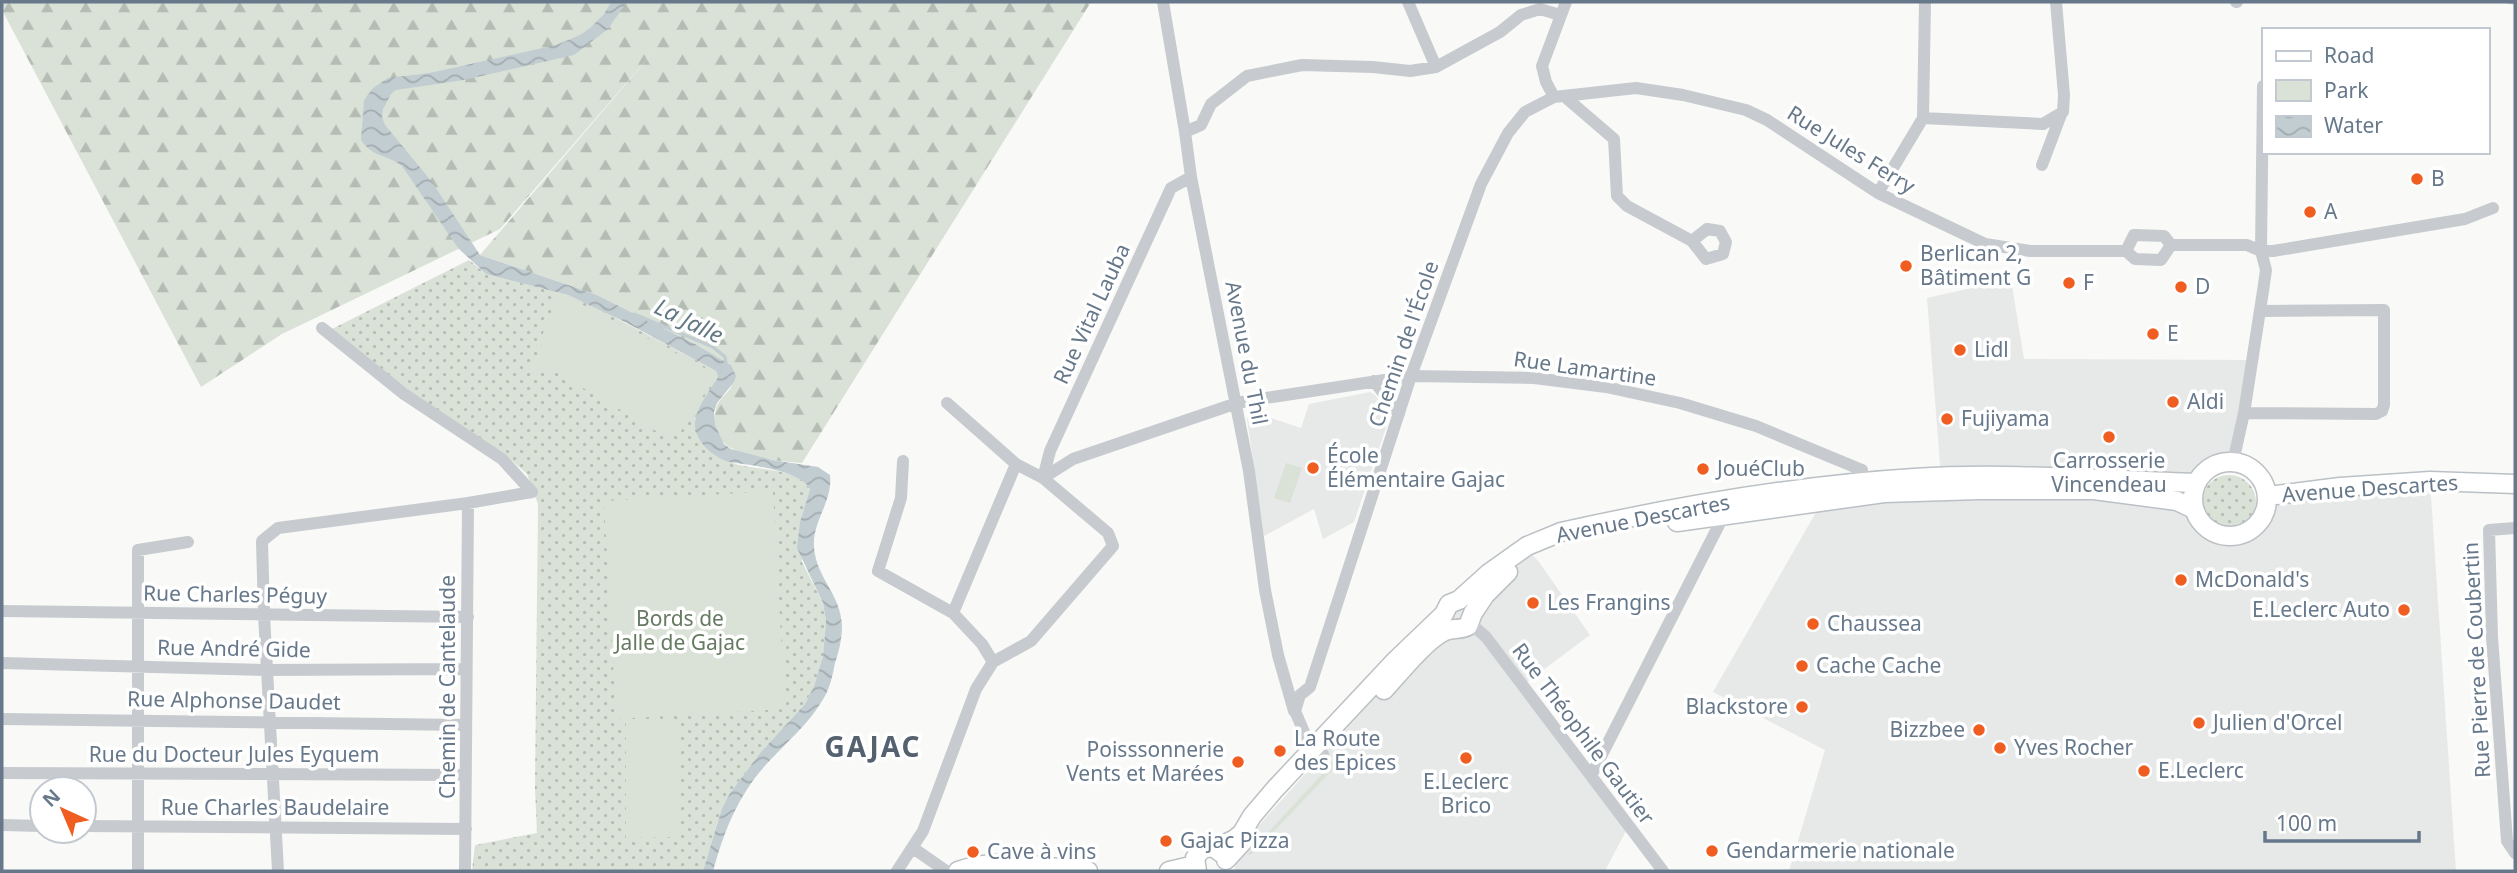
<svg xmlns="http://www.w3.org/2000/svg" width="2517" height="873" font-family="'Noto Sans',sans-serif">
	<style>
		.built { fill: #e7e8e8 }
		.green { fill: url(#green-dots) }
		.forest { fill: url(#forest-firs) }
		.pitch { fill: #dae2d7 }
		.water { fill: url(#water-waves) }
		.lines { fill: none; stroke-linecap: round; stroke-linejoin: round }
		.stream { stroke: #c2cdd2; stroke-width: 3.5 }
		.secondary-casing { stroke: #bbc0c5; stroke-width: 21 }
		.minor { stroke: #c7cbcf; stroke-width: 12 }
		.secondary { stroke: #fff; stroke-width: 18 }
		.poi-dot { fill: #f05d20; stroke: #fff; stroke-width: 2.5 }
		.labels { text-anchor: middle; stroke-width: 7; stroke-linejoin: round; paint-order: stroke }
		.street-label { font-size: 21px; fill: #66788a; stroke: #fff }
		.poi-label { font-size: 21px; fill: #66788a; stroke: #fff; text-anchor: start }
		.park-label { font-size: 21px; fill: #657a61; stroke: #fff }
		.water-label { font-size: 23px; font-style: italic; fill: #627985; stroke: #fff }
		.district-label { font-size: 28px; font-weight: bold; letter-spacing: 2px; fill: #55616e; stroke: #fff }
	</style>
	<defs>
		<pattern id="green-dots" width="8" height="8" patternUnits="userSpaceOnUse" patternTransform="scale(1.75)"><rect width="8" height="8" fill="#dae2d7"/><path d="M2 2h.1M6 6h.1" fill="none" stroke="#b5bcb4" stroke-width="1.8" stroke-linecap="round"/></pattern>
		<pattern id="forest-firs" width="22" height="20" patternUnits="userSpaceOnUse" patternTransform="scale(1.75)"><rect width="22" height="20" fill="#dae2d7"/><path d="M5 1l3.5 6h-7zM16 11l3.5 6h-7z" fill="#b5bcb4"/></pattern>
		<pattern id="water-waves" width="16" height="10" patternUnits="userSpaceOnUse" patternTransform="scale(1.75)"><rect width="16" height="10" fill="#c2cdd2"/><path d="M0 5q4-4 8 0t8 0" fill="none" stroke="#a1abb0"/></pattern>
	</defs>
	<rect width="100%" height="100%" fill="#f9f9f7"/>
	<path class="built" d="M2011,279l13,80 229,1 -20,102 -13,1 -18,11 -6,9 2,35 17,16 17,3 16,-4 14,-13 6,-16 162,-23 26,390h-667l36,-121 -112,-58 106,-185 122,-30 -14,-179z
		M1370,392l5,3 15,21 -36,106 -31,17 -9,-30 -50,27 -17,-117 4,-8 13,-2 -2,6 39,13 8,-24z
		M1529,551l10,11 51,73 -67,50 105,142 -23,44h-370v-12l7,-15 81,-90 15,-24 77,-82 85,-81z"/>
	<path class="green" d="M469,260l17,14 82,21 29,13 119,63 2,6 -23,41 3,18c9,8 19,19 30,25 20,11 69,4 82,28l-10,33 2,40 21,41 3,18 -3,35 -9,30 -9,18 -45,49 -30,40 -8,15 -19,63h-231l3,-26 62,-12 -2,-45 3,-284 -11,-30 -26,-23 -39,-20 -132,-101z
		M2202 502a27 27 0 1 1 54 0a27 27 0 1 1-54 0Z
		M1336,759l2,5 -86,90 -5,1z"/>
	<path class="forest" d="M2,2h1089l-289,461c-31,-3 -100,-6 -86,-54 2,-10 11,-14 15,-22 2,-5 0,-16 0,-22l-34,-20 -102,-51 -115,-39 180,-211 -160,185 -218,105 -81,53 -199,-377z"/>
	<path class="pitch" d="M560,293l152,79 2,6 -34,55 -14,4 -113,-67 -22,1 13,-31 -3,-2z
		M1286,463l16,5 -12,35 -16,-5z
		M773,491l12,218 -169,10 -12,-218z
		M626,721h55v116l-55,1z"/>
	<path class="water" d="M611,2h16l-19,27 -34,26 -110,25 -68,10 -5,4 -8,15 -1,8 3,8 47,57 48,73 115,39 102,51 34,20 5,11 -2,6 -17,21 -3,9 1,13 9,19 7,5 41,11 46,7 12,8c3,27 -18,46 -16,72 2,31 27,47 28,79 0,13 -3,25 -7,37 -2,10 -4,21 -9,31 -17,33 -50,56 -72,85 -21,29 -32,59 -41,92h-10l19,-63 8,-15 30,-40 45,-49 9,-18 9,-30 3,-35 -3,-18 -26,-55 3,-26 10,-33c-10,-19 -60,-24 -81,-27 -18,-6 -39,-24 -33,-46 4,-13 15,-27 22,-39l-2,-6 -91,-49 -57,-27 -82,-21 -28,-26 -56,-82c-15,-12 -29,-8 -41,-26l3,-40 9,-12 15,-10 42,-5 126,-28 24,-10 10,-7 14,-14z"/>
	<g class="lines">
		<path class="stream" d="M2508,2l7,1
			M634,314l79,33 12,10 1,7"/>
		<g class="secondary-casing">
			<path id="secondary" d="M2193 499a37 37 0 1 1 74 0a37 37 0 1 1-74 0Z
				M2268,496l72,-9 90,-6 85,3
				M1677,522l207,-29 95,-3h115l83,11 17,8
				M1384,690c15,-16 40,-48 59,-58 9,-5 16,-1 25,-6l5,-13 12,-18 23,-23
				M1217,848l18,-9 7,-6 10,-17 23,-27 121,-129 48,-46 5,-10 10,-4 30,-27 38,-27 34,-14c112,-25 239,-47 353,-54 94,-6 189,2 282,5
				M1226,860l22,-24
				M958,871c42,-15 87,-3 130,0
				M1169,871l26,-6
				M1197,871l-2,-13 7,-9 11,-2 11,8"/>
		</g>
		<path class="minor" d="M1163,2l22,130 6,45 58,294 16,119 13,65 16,56
			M1408,2l28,65
			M2236,2h1
			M1564,96l50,43 3,57 10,10 65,35 15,-12 13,2 6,11 -3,12 -17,5 -14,-18
			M1554,97l82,-9 47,7 63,15 21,10 111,73 107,51 45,7h96
			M1923,118l120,6 20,-12 1,-17 -8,-93
			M1185,132l16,-7 10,-21 36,-28 55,-11 71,2 37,4 26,-4 64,-35 21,-17 19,-6 20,6
			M2042,165l20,-53
			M1878,193l45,-75 2,-116
			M2134,235l30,1 7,9 -10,15 -26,-1 -9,-8z
			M2171,245h76l14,6h12l192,-32 28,-11
			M322,328l82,66 98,65 30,33
			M1374,381l25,33
			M947,403l69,61
			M2244,413l132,1 6,-3 2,-6v-95l-124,1
			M903,461l-2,37 -23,73 75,42 29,31 11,18
			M2233,462l11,-49 19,-122 3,-21 -5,-19 2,-165
			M2515,528l-26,2 3,107 15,204 8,12
			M2,611l466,6
			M953,613l63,-149 27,14 7,-27 121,-263 20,-11
			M1470,623l16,14 177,234
			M2,663l265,7 199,-1
			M2,719l463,6
			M1323,754l-16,-15 -12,-28 5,-16 10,-8 101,-311 70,-192 27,-51 17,-21 29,-15 -8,-15 -4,-16 24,-64
			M2,773l464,2
			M1591,776l133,-261
			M2,825l40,1
			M84,826l382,3
			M913,848l33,23
			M138,871v-321l50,-8
			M278,871l-14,-256 -2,-74 16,-13 190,-25 64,-11
			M465,871l3,-368
			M897,871l26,-40 53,-142 17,-27 38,-21 82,-95 -5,-13 -65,-55 30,-19 164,-56 22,-4 152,-23 123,2 72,9 74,16 76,23 106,44v13"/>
		<use href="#secondary" class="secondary"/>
	</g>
	<g class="poi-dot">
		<circle cx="2417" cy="179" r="7"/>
		<circle cx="2310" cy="212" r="7"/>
		<circle cx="1906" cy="266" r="7"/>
		<circle cx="2069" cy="283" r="7"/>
		<circle cx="2181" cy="287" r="7"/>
		<circle cx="2153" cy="334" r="7"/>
		<circle cx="1960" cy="350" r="7"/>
		<circle cx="2173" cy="402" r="7"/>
		<circle cx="1947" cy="419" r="7"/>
		<circle cx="2109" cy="437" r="7"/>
		<circle cx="1313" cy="468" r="7"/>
		<circle cx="1703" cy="469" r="7"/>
		<circle cx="2181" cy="580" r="7"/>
		<circle cx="1533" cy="603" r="7"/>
		<circle cx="2404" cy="610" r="7"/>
		<circle cx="1813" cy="624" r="7"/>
		<circle cx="1802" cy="666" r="7"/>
		<circle cx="1802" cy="707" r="7"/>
		<circle cx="2199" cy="723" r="7"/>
		<circle cx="1979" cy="730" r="7"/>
		<circle cx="2000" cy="748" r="7"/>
		<circle cx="1280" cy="751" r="7"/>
		<circle cx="1466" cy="758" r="7"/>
		<circle cx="1238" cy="762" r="7"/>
		<circle cx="2144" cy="771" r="7"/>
		<circle cx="1166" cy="841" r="7"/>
		<circle cx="1712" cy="851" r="7"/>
		<circle cx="973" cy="852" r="7"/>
	</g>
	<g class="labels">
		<g class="street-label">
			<text transform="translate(1851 150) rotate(32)" y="7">Rue Jules Ferry</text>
			<text transform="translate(1092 314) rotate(-65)" y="7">Rue Vital Lauba</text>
			<text transform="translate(1404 344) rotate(-71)" y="7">Chemin de l'École</text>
			<text transform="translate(1246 353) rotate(79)" y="7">Avenue du Thil</text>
			<text transform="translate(1585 369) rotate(8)" y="7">Rue Lamartine</text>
			<text transform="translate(2370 489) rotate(-4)" y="7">Avenue Descartes</text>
			<text transform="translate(1643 519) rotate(-11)" y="7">Avenue Descartes</text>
			<text transform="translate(235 595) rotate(1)" y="7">Rue Charles Péguy</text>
			<text transform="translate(234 649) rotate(1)" y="7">Rue André Gide</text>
			<text transform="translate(2477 660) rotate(-93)" y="7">Rue Pierre de Coubertin</text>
			<text transform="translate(448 687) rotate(-90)" y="7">Chemin de Cantelaude</text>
			<text transform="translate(234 701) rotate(1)" y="7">Rue Alphonse Daudet</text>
			<text transform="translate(1583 734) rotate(53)" y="7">Rue Théophile Gautier</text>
			<text x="234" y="762">Rue du Docteur Jules Eyquem</text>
			<text x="275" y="815">Rue Charles Baudelaire</text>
		</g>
		<g class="poi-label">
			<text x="2431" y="186">B</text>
			<text x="2324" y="219">A</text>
			<text x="1920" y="261">Berlican 2,<tspan x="1920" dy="24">Bâtiment G</tspan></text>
			<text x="2083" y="290">F</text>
			<text x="2195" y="294">D</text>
			<text x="2167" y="341">E</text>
			<text x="1974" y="357">Lidl</text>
			<text x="2187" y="409">Aldi</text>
			<text x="1961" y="426">Fujiyama</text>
			<text x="1327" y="463">École<tspan x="1327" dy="24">Élémentaire Gajac</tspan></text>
			<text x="2109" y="468" text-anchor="middle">Carrosserie<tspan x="2109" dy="24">Vincendeau</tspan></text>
			<text x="1717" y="476">JouéClub</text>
			<text x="2195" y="587">McDonald's</text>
			<text x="1547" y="610">Les Frangins</text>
			<text x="2390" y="617" text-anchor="end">E.Leclerc Auto</text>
			<text x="1827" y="631">Chaussea</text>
			<text x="1816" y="673">Cache Cache</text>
			<text x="1788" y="714" text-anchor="end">Blackstore</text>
			<text x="2213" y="730">Julien d'Orcel</text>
			<text x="1965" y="737" text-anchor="end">Bizzbee</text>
			<text x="1294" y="746">La Route<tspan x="1294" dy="24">des Epices</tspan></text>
			<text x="2014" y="755">Yves Rocher</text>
			<text x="1224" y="757" text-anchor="end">Poisssonnerie<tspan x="1224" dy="24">Vents et Marées</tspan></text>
			<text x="2158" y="778">E.Leclerc</text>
			<text x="1466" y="789" text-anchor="middle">E.Leclerc<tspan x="1466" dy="24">Brico</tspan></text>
			<text x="1180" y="848">Gajac Pizza</text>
			<text x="1726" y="858">Gendarmerie nationale</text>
			<text x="987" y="859">Cave à vins</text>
		</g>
		<g class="park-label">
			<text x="680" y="626">Bords de<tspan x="680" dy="24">Jalle de Gajac</tspan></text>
		</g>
		<g class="water-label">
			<text transform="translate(689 321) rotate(26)" y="8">La Jalle</text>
		</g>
		<g class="district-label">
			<text x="873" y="757">GAJAC</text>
		</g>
	</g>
	<rect width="2517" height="873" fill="none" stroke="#66788a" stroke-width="7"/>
	<rect x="2262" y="28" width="228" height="126" fill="#ffffff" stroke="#c2c9d0" stroke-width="2"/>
	<rect x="2276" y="51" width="35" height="10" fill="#ffffff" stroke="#c2c9d0" stroke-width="2"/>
	<text x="2324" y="63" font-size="21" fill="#66788a">Road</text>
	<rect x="2276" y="80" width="35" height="21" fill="#dae2d7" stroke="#c2c9d0" stroke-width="2"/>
	<text x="2324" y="98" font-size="21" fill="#66788a">Park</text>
	<rect x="2276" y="116" width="35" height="21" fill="url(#water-waves)" stroke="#c2c9d0" stroke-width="2"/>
	<text x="2324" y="133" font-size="21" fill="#66788a">Water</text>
	<g transform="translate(63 810) rotate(316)"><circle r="33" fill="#ffffff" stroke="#c2c9d0" stroke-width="2"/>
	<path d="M0-5L12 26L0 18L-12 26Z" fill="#f05d20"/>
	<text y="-10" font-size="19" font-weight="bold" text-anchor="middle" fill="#66788a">N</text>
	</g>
	<path d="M2265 831v10h154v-10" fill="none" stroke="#66788a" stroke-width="3.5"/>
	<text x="2276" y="831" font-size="21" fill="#66788a" stroke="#ffffff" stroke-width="5" paint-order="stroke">100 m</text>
</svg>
